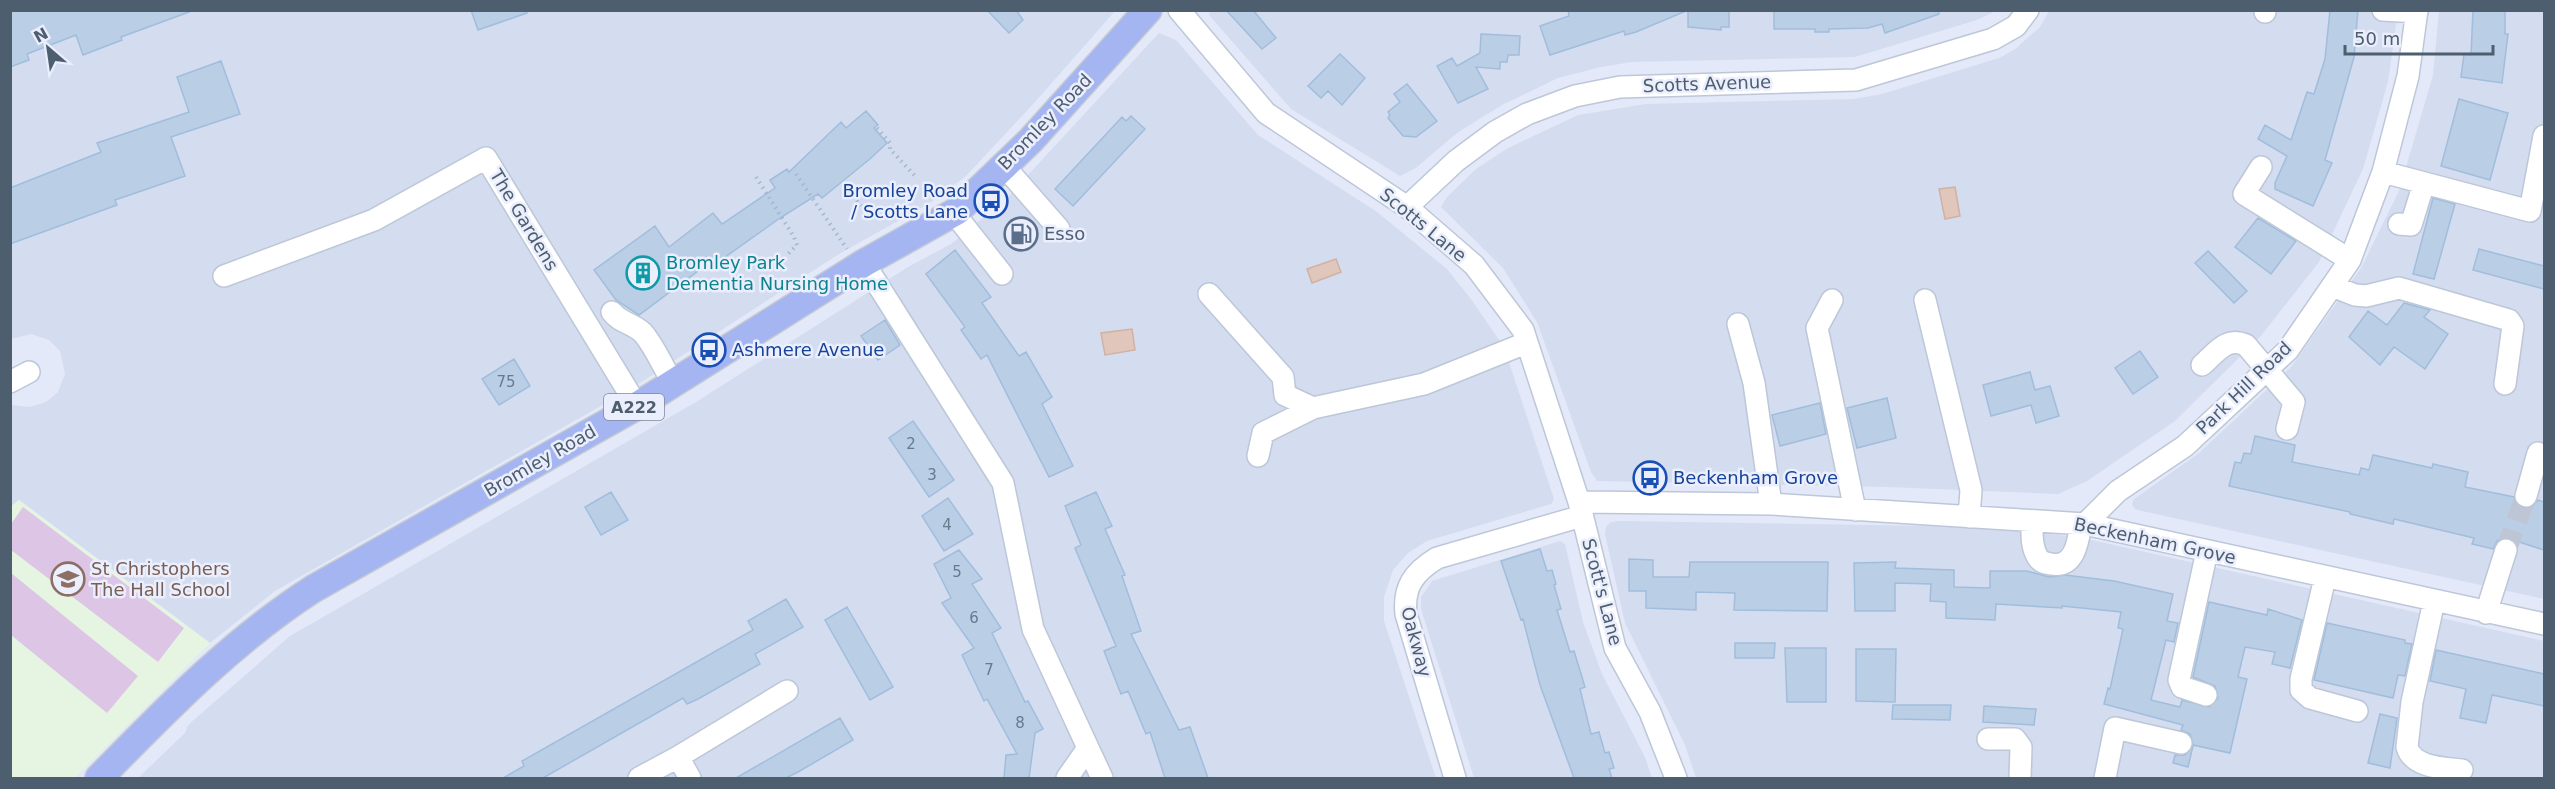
<svg xmlns="http://www.w3.org/2000/svg" width="2555" height="789" font-family="'DejaVu Sans',sans-serif">
	<style>
		.residential { fill: #d4dcf0 }
		.education { fill: #e6f5e1 }
		.green { fill: #ddc5e5 }
		.water { fill: #e0c6bb; stroke: #d1b1a3; stroke-width: 1.5 }
		.building { fill: #bacee6; stroke: #a1bddc; stroke-width: 1.5 }
		.lines { fill: none; stroke-linecap: round; stroke-linejoin: round }
		.minor-tunnel { stroke: #bec6d6; stroke-width: 21; stroke-dasharray: 21 10; stroke-linecap: butt }
		.minor-casing { stroke: #bcc7d8; stroke-width: 24 }
		.major-casing { stroke: #c6cbd1; stroke-width: 30 }
		.path { stroke: #a3b8d0; stroke-width: 4; stroke-dasharray: 1.5 4.5; stroke-linecap: butt }
		.minor { stroke: #fff; stroke-width: 21 }
		.major { stroke: #a4b5f1; stroke-width: 27 }
		.labels { text-anchor: middle; stroke-width: 5; stroke-linejoin: round; paint-order: stroke }
		.number-label { font-size: 15px; fill: #687a8d }
		.shield { fill: #eaeefd; stroke: #7c899a; stroke-width: 1.5 }
		.shield-label { font-size: 16px; font-weight: bold; fill: #4d5e6f }
		.street-label { font-size: 18px; fill: #4d5e6f; stroke: #eaeefd }
		.transit-label { font-size: 18px; fill: #164399; stroke: #eaeefd; text-anchor: start }
		.service-label { font-size: 18px; fill: #4e5e75; stroke: #eaeefd; text-anchor: start }
		.culture-label { font-size: 18px; fill: #0d838f; stroke: #eaeefd; text-anchor: start }
		.education-label { font-size: 18px; fill: #785e54; stroke: #eaeefd; text-anchor: start }
	</style>
	<rect width="100%" height="100%" fill="#e4e9f9"/>
	<path class="residential" d="M1210,10l786,1 -19,9 -122,37 -223,5 -31,5 -43,11 -56,27 -45,28 -41,35 -16,8 -109,-67 -82,-94z
		M11,11h1104l-79,90 -70,75 -36,27 -91,51 -210,136 -354,201 -65,52 -191,-143 -8,7v-102l19,2 16,-5 12,-10 7,-18 -5,-23 -11,-11 -18,-6 -20,5z
		M2049,11h349l-10,71 -25,87 -44,93 -59,75 -85,84 -88,60 -29,13 -171,-7 -290,-6 -6,-9 -54,-150 -34,-54 -62,-61 6,-10 29,-28 32,-21 70,-33 68,-11 207,-5 29,-5 117,-36 15,-8 26,-23z
		M2439,11h105v588l-402,-88 -7,-2 -3,-5 2,-5 65,-46 92,-86 70,-99 38,-77 34,-116z
		M1159,33l17,7 82,95 119,77 70,57 24,30 33,48 50,152 -3,5 -124,37 -19,12 -15,17 -9,27v24l52,157h-1298l47,-45 3,-8 102,-89 406,-234 212,-135 43,-23 54,-44z
		M1620,521l368,6 95,11 461,103v137h-848l-11,-33 -60,-122 -20,-89 1,-7 5,-5z
		M1560,541l5,3 18,78 19,52 43,83 7,21h-178l-53,-169v-12l11,-16z"/>
	<path class="education" d="M19,500l191,143 -136,135h-63l-1,-271z"/>
	<path class="green" d="M23,507l161,121 -26,34 -147,-112v-26z
		M11,573l127,103 -31,37 -96,-78z"/>
	<path class="water" d="M1955,187l5,29 -15,3 -6,-30z
		M1336,259l5,13 -29,11 -5,-14z
		M1132,329l3,21 -30,5 -4,-22z"/>
	<path class="building" d="M10,10h178l1,2 -68,25 1,3 -39,15 -7,-20 -49,19 2,6 -19,7z
		M471,10h55l1,3 -49,17z
		M987,10h29l7,10 -14,13z
		M1226,10h27l23,28 -14,11z
		M1568,10h118v1l-50,21 -11,3 -1,-4 -74,24 -10,-29 29,-10z
		M1688,10h41v17h-8v3l-33,-3z
		M1774,10h164l1,4 -54,19 -3,-9 -14,4 -39,1v3h-14v-3h-41z
		M2330,10h28l-4,47 -29,103 7,3 -19,43 -38,-17v-6l12,-27 -29,-17 7,-14 26,15 16,-48 7,2 11,-35z
		M2473,10h32v24h3l-6,49 -41,-6 3,-23 7,1z
		M1481,34l39,2 -1,19h-11l-1,7h-7v7l-24,-2 12,22 -30,14 -21,-37 15,-8 5,8 23,-13z
		M1340,54l25,24 -23,27 -14,-14 -7,7 -13,-12z
		M221,61l19,53 -69,23 14,39 -70,24 2,5 -107,39v-56l91,-36 -4,-9 92,-31 -12,-35z
		M1407,84l30,37 -21,16 -13,-1 -15,-18 2,-3 -2,-3 12,-10 -6,-8z
		M2459,99l49,14 -18,67 -49,-14z
		M866,111l12,14 -4,3 13,15 -16,15 -49,40 -4,-4 -38,24 -73,52 -2,-4 -66,49 -23,-15 -22,-30 61,-44 14,21 44,-34 9,11 53,-36 -5,-8 17,-11 2,3 52,-50 5,6z
		M1131,116l14,13 -72,77 -18,-17 67,-72 4,4z
		M2433,198l22,6 -21,75 -21,-5z
		M2258,218l38,23 -25,33 -36,-27z
		M2479,249l65,17v23l-71,-19z
		M955,250l36,47 -9,6 37,53 7,-4 26,45 -10,7 31,62 -24,11 -62,-122 -6,4 -20,-29 4,-3 -39,-53z
		M2208,251l39,40 -13,12 -39,-40z
		M2404,303l26,7 -6,7 24,17 -23,35 -31,-22 -14,18 -31,-28 19,-26 19,14z
		M885,320l15,25 -22,15 -17,-24z
		M2140,351l18,26 -25,17 -18,-26z
		M514,359l16,27 -31,19 -17,-26z
		M2030,372l5,18 15,-4 9,30 -23,7 -5,-18 -40,11 -8,-31z
		M1887,398l9,40 -39,10 -10,-40z
		M1820,403l6,31 -46,12 -8,-31z
		M913,421l41,59 -25,17 -40,-59z
		M2255,436l40,9 -3,17 67,13 2,-7 8,2 4,-15 59,13 1,-4 35,8 -3,15 49,10 3,7 5,4h8l8,-8 6,2v48l-40,-13 -7,4 -4,8 -21,-5 2,-6 -80,-19 -1,5 -43,-10v-2l-121,-26 6,-24 6,1 3,-10 7,1z
		M611,492l17,28 -27,15 -16,-28z
		M1096,492l16,34 -7,3 20,46 -3,1 19,55 -10,3 48,96 11,-3 18,51h-43l-15,-46 -4,2 -18,-43 -7,3 -17,-43 12,-5 -41,-98 6,-3 -16,-39z
		M948,498l25,36 -29,17 -22,-35z
		M1540,549l7,22 5,-1 4,14 -2,1 7,24 -4,1 13,42 4,-1 11,36 -5,2 11,45 8,-2 6,21 4,-1 5,16 -5,1 3,9h-38l-34,-93 -17,-66 -2,1 -20,-59z
		M959,550l23,29 -10,5 29,44 -9,5 33,69 3,-1 15,28 -8,4 -6,45h-25l2,-23 11,-1 -30,-55 -3,2 -22,-46 12,-7 -32,-45 9,-5 -17,-34z
		M1629,559l24,1v17h36l1,-15h138l-1,49 -93,-1 1,-17 -39,-1v18l-50,-2v-17h-17z
		M1896,562l-1,6 59,2v17l36,1v-17h37l22,6 16,-2 49,6 59,13 -6,27 11,2 -4,19 -8,-2 -15,60 29,7 2,-7 27,7 9,-9 -3,-12 -22,-9 16,-75 58,13 1,-6 34,11 -12,48 -18,-4 3,-12 -30,-5 -7,30 9,2 -17,74 -37,-8 -3,-11 -9,-4 2,-5 -79,-21 4,-16 2,1 13,-60 -5,-1 3,-16 -59,-6v2l-66,-4 -1,16 -49,-2v-16l-16,-1 1,-17 -36,-1v28h-40l-1,-48z
		M786,599l17,28 -48,27 5,10 -62,35 -11,5 -4,-6 -140,80h-40l21,-12 -2,-5 231,-131 -5,-9z
		M847,607l46,80 -23,13 -45,-80z
		M2327,623l78,17v3l7,1 -7,32 -7,-1 -5,23 -79,-18z
		M1735,643h40l-1,15h-39z
		M1785,648h41v54h-39z
		M1856,649h40l-1,53 -39,-1z
		M2436,650l108,24v32l-52,-11 -6,28 -26,-5 6,-29 -36,-8z
		M1893,705h58l-1,15 -58,-1z
		M1984,706l52,3 -2,16 -51,-3z
		M2380,714l17,4 -7,50 -22,-5z
		M840,718l13,22 -55,32 -12,6h-50z
		M2193,746l-5,21 -15,-4 2,-8h10z"/>
	<g class="lines">
		<path class="minor-tunnel" d="M2506,550l20,-54"/>
		<g class="minor-casing">
			<path id="minor" d="M1179,10l87,103 141,94 67,58 49,65 56,172 36,146 35,64 26,66
				M2383,10l34,2
				M2265,12v-2
				M1004,166l55,63
				M2261,167l-17,27 106,66
				M2383,172l147,39 14,-75
				M1407,207l49,-46 39,-29 32,-18 48,-18 45,-9 236,-7 137,-41 23,-13 12,-16
				M954,213l48,61
				M2399,224l12,1 13,-42
				M864,263l139,220 30,146 69,149
				M224,276l150,-56 112,-62 151,248
				M2332,286l23,9 11,1 33,-8 110,32 4,6 -8,58
				M1209,294l74,83 2,18 28,13
				M1832,300l-15,28 38,182
				M1925,300l46,190 -2,27
				M612,312c8,11 21,11 31,21 12,14 20,34 30,50
				M1738,324l16,59 17,121
				M2202,365c14,-12 24,-29 44,-20l48,57 -7,27
				M10,382l19,-10
				M1258,456l5,-23 50,-25 111,-24 102,-41
				M2526,496l12,-43
				M1579,502l192,2 314,20 459,100
				M2032,521c0,11 -1,23 4,33 3,7 7,9 15,10 24,4 27,-22 30,-40
				M2085,524l33,-33 67,-45 103,-96 62,-90 33,-88 25,-96 9,-66
				M2325,578l-24,101v11l9,8 47,13
				M2434,601l-22,101 -5,45c6,21 37,21 55,23
				M2486,613l20,-63
				M2206,695l-24,-8 -3,-7 28,-129
				M1988,739h27l6,8 -1,31
				M678,757l109,-66
				M639,778l39,-21 12,21
				M1067,778l21,-30
				M1455,778l-49,-164c-3,-27 8,-42 31,-56l145,-42
				M2105,778l10,-50 66,15"/>
		</g>
		<g class="major-casing">
			<path id="major" d="M99,778c67,-68 132,-136 214,-189l324,-183 227,-143 93,-52 74,-71 117,-130"/>
		</g>
		<path class="path" d="M877,128l13,15v6l25,27
			M796,174l51,75
			M756,177l38,60 3,8 -10,10
			M846,186l15,20"/>
		<use href="#minor" class="minor"/>
		<use href="#major" class="major"/>
	</g>
	<defs>
		<g id="bus-ring" transform="scale(1.725)"><circle r="9.5" fill="#eaeefd" stroke="#1a4fb4" stroke-width="1.5"/><path d="M-5-6H5V4H4V6H2V4H-2V6H-4V4H-5ZM-3.5-4V0h7V-4ZM-3.5 1.2v1.5H-2V1.2ZM2 1.2v1.5H3.5V1.2Z" fill="#1a4fb4"/></g>
		<g id="fuel-ring" transform="scale(1.725)"><circle r="9.5" fill="#eaeefd" stroke="#5c6f8a" stroke-width="1.5"/><path d="M-5.5-6h7V0h2V4h1.3V-2.5L3-4.5l.8-.8L6-3V5H2.5V1h-1V6h-7ZM-4.2-4.7v3.2H.2V-4.7Z" fill="#5c6f8a"/></g>
		<g id="building-ring" transform="scale(1.725)"><circle r="9.5" fill="#eaeefd" stroke="#0f9aa8" stroke-width="1.5"/><path d="M-4-6H4V6H1V3H-1V6H-4ZM-2.5-4.3h1.7v1.8h-1.7ZM.8-4.3h1.7v1.8H.8ZM-2.5-1h1.7V.8h-1.7ZM.8-1h1.7V.8H.8Z" fill="#0f9aa8"/></g>
		<g id="school-ring" transform="scale(1.725)"><circle r="9.5" fill="#eaeefd" stroke="#8d6e63" stroke-width="1.5"/><path d="M0-5L7-2L0 1L-7-2ZM-4 1L0 2.5L4 1V4Q0 6-4 4Z" fill="#8d6e63"/></g>
	</defs>
	<g fill-rule="evenodd">
		<use href="#bus-ring" x="991" y="201"/>
		<use href="#fuel-ring" x="1021" y="234"/>
		<use href="#building-ring" x="643" y="273"/>
		<use href="#bus-ring" x="709" y="350"/>
		<use href="#bus-ring" x="1650" y="478"/>
		<use href="#school-ring" x="68" y="579"/>
	</g>
	<g class="labels">
		<g class="number-label">
			<text x="506" y="387">75</text>
			<text x="911" y="449">2</text>
			<text x="932" y="480">3</text>
			<text x="947" y="530">4</text>
			<text x="957" y="577">5</text>
			<text x="974" y="623">6</text>
			<text x="989" y="675">7</text>
			<text x="1020" y="728">8</text>
		</g>
		<rect class="shield" x="604" y="394" width="60" height="26" rx="4.5"/>
		<g class="shield-label">
			<text x="634" y="413">A222</text>
		</g>
		<g class="street-label">
			<text transform="translate(1707 84) rotate(-2)" y="6">Scotts Avenue</text>
			<text transform="translate(1045 122) rotate(-46)" y="6">Bromley Road</text>
			<text transform="translate(524 220) rotate(59)" y="6">The Gardens</text>
			<text transform="translate(1423 225) rotate(39)" y="6">Scotts Lane</text>
			<text transform="translate(2244 388) rotate(-44)" y="6">Park Hill Road</text>
			<text transform="translate(540 461) rotate(-30)" y="6">Bromley Road</text>
			<text transform="translate(2155 541) rotate(12)" y="6">Beckenham Grove</text>
			<text transform="translate(1602 592) rotate(75)" y="6">Scott's Lane</text>
			<text transform="translate(1416 642) rotate(75)" y="6">Oakway</text>
		</g>
		<g class="transit-label">
			<text x="968" y="197" text-anchor="end">Bromley Road<tspan x="968" dy="21">/ Scotts Lane</tspan></text>
			<text x="732" y="356">Ashmere Avenue</text>
			<text x="1673" y="484">Beckenham Grove</text>
		</g>
		<g class="service-label">
			<text x="1044" y="240">Esso</text>
		</g>
		<g class="culture-label">
			<text x="666" y="269">Bromley Park<tspan x="666" dy="21">Dementia Nursing Home</tspan></text>
		</g>
		<g class="education-label">
			<text x="91" y="575">St Christophers<tspan x="91" dy="21">The Hall School</tspan></text>
		</g>
	</g>
	<rect width="2555" height="789" fill="none" stroke="#4d5e6f" stroke-width="24"/>
	<g transform="translate(48 48) rotate(331)" stroke="#eaeefd" stroke-width="4.5" paint-order="stroke">
	<path d="M0-4.5L10 22L0 15L-10 22Z" fill="#4d5e6f"/>
	<text y="-9" font-size="16" font-weight="bold" text-anchor="middle" fill="#4d5e6f">N</text>
	</g>
	<path d="M2345 45v9h148v-9" fill="none" stroke="#4d5e6f" stroke-width="3"/>
	<text x="2354" y="45" font-size="18" fill="#4d5e6f" stroke="#eaeefd" stroke-width="4.5" paint-order="stroke">50 m</text>
</svg>
